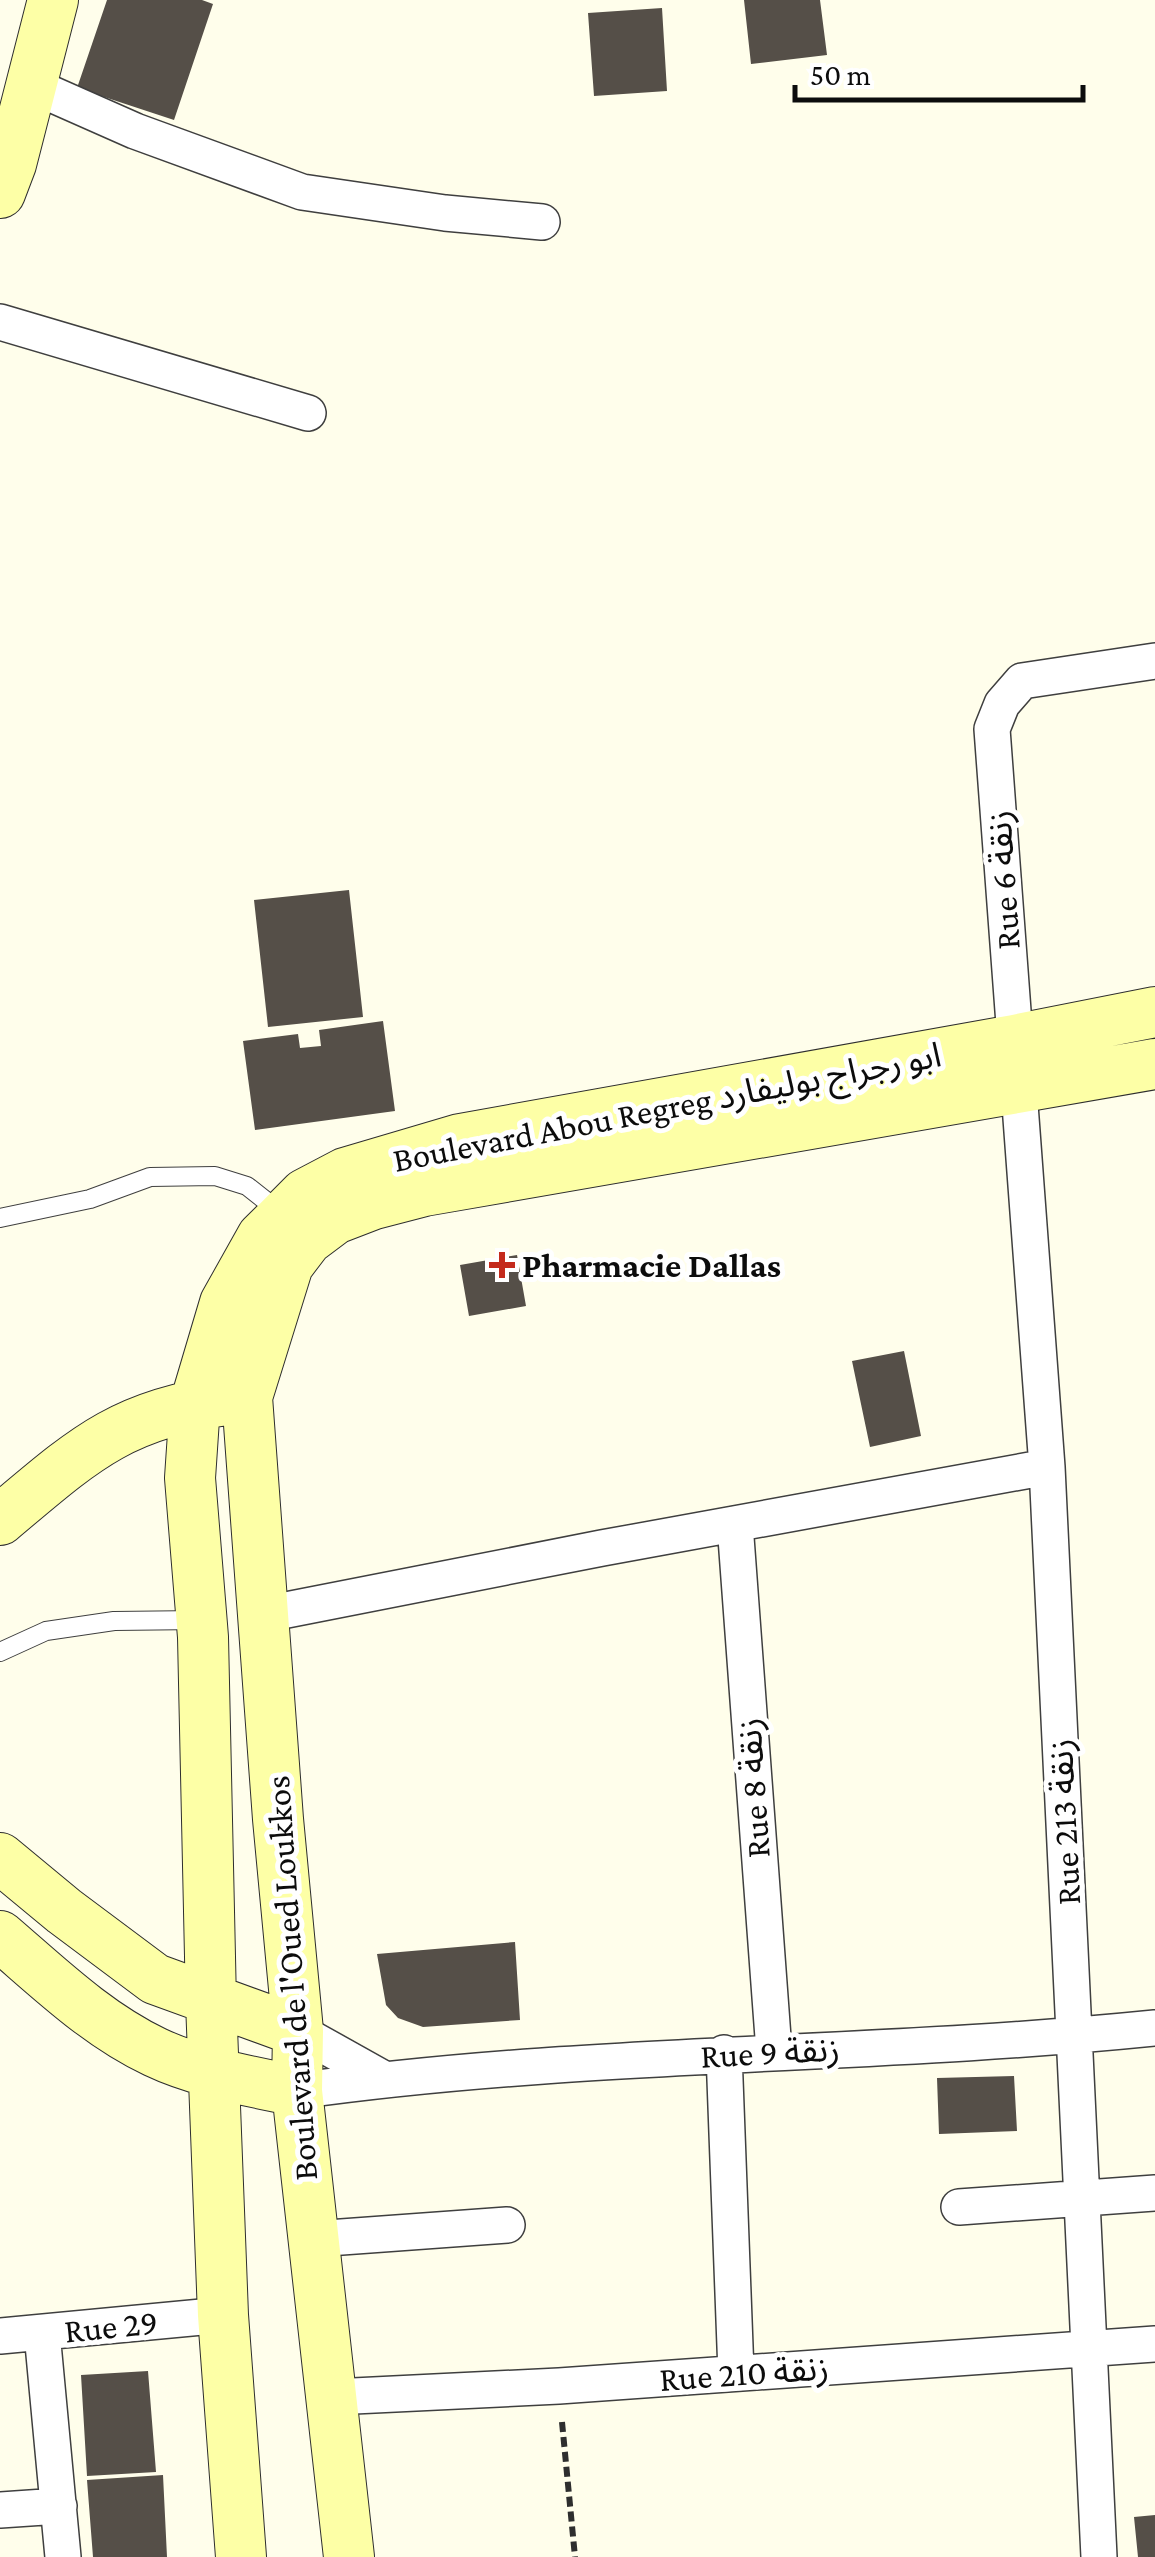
<svg xmlns="http://www.w3.org/2000/svg" width="1155" height="2557" font-family="'Crimson Pro','Noto Sans Arabic',serif">
	<style>
		.building { fill: #554f48 }
		.lines { fill: none; stroke-linecap: round; stroke-linejoin: round }
		.lane-casing { stroke: #3f3f3f; stroke-width: 20 }
		.street-casing { stroke: #3f3f3f; stroke-width: 38 }
		.secondary-casing { stroke: #2e2e2e; stroke-width: 52 }
		.path { stroke: #2e2e2e; stroke-width: 6; stroke-dasharray: 10 5; stroke-linecap: butt }
		.lane { stroke: #fff; stroke-width: 18 }
		.street { stroke: #fff; stroke-width: 35 }
		.secondary { stroke: #fdffa6; stroke-width: 50 }
		.poi-dot { fill: #c42a1c; stroke: #fff; stroke-width: 4 }
		.labels { text-anchor: middle; stroke-width: 10; stroke-linejoin: round; paint-order: stroke }
		.street-label { font-size: 35px; fill: #0c0c0c; stroke: #fff }
		.poi-label { font-size: 35px; font-weight: bold; fill: #0c0c0c; stroke: #fff; text-anchor: start }
	</style>
	<rect width="100%" height="100%" fill="#fffeeb"/>
	<path class="building" d="M107,0h95l11,4 -39,116 -97,-32z
		M744,0h76l7,55 -76,9z
		M662,8l5,83 -73,5 -6,-83z
		M349,890l14,127 -95,10 -14,-127z
		M383,1021l12,90 -140,19 -12,-89 55,-7 2,14 21,-2 -2,-16z
		M517,1255l9,51 -57,10 -9,-51z
		M904,1351l17,85 -51,11 -18,-86z
		M515,1942l5,78 -97,7 -25,-9 -12,-13 -9,-51z
		M1014,2076l3,55 -78,3 -2,-56z
		M148,2371l8,101 -69,4 -6,-101z
		M163,2475l4,82h-74l-6,-77z
		M1155,2515v42h-17l-4,-40z"/>
	<g class="lines">
		<g class="lane-casing">
			<path id="lane" d="M0,1218l90,-19 60,-22 65,-1 32,10 33,26
				M0,1652l46,-21 68,-10 85,-1"/>
		</g>
		<g class="street-casing">
			<path id="street" d="M31,85l104,46 167,61 143,21 97,9
				M0,322l308,91
				M735,1524l39,527
				M266,1614l336,-66 445,-81
				M298,2031l86,48
				M724,2053l12,320
				M297,2091c284,-40 573,-34 858,-63
				M959,2207l196,-14
				M314,2239l193,-14
				M42,2333l21,224
				M0,2336l223,-21
				M333,2397l226,-11 596,-42
				M0,2510l59,-4
				M1099,2557l-52,-1090 -55,-738 10,-25 20,-23 133,-20"/>
		</g>
		<g class="secondary-casing">
			<path id="secondary" d="M0,193l11,-29 42,-164
				M0,1520c80,-67 119,-106 227,-120
				M0,1858l64,53 91,68 143,52
				M0,1936c49,42 96,88 155,116 44,21 95,29 142,39
				M241,2557l-18,-242 -12,-313 -8,-365 -13,-159 5,-74 30,-101 37,-66 43,-43 40,-21 115,-34 554,-99 141,-28
				M349,2557l-52,-466 1,-60 -20,-212 -31,-422 41,-132 19,-25 28,-21 39,-15 50,-13 731,-127"/>
		</g>
		<path class="path" d="M562,2422l13,135"/>
		<use href="#lane" class="lane"/>
		<use href="#street" class="street"/>
		<use href="#secondary" class="secondary"/>
	</g>
	<path class="poi-dot" d="M497 1250h10v10h10v10h-10v10h-10v-10h-10v-10h10z"/>
	<g class="labels">
		<g class="street-label">
			<text transform="translate(1003 880) rotate(-94)" y="12">Rue 6 زنقة</text>
			<text transform="translate(667 1107) rotate(-11)" y="12">Boulevard Abou Regreg ابو رجراج بوليفارد</text>
			<text transform="translate(753 1788) rotate(-94)" y="12">Rue 8 زنقة</text>
			<text transform="translate(1064 1822) rotate(-93)" y="12">Rue 213 زنقة</text>
			<text transform="translate(291 1978) rotate(-94)" y="12">Boulevard de l'Oued Loukkos</text>
			<text transform="translate(770 2052) rotate(-3)" y="12">Rue 9 زنقة</text>
			<text transform="translate(111 2326) rotate(-6)" y="12">Rue 29</text>
			<text transform="translate(744 2373) rotate(-4)" y="12">Rue 210 زنقة</text>
		</g>
		<g class="poi-label">
			<text x="522" y="1277">Pharmacie Dallas</text>
		</g>
	</g>
	<path d="M795 85v15h288v-15" fill="none" stroke="#0c0c0c" stroke-width="5"/>
	<text x="810" y="85" font-size="30" fill="#0c0c0c" stroke="#ffffff" stroke-width="8" paint-order="stroke">50 m</text>
</svg>
